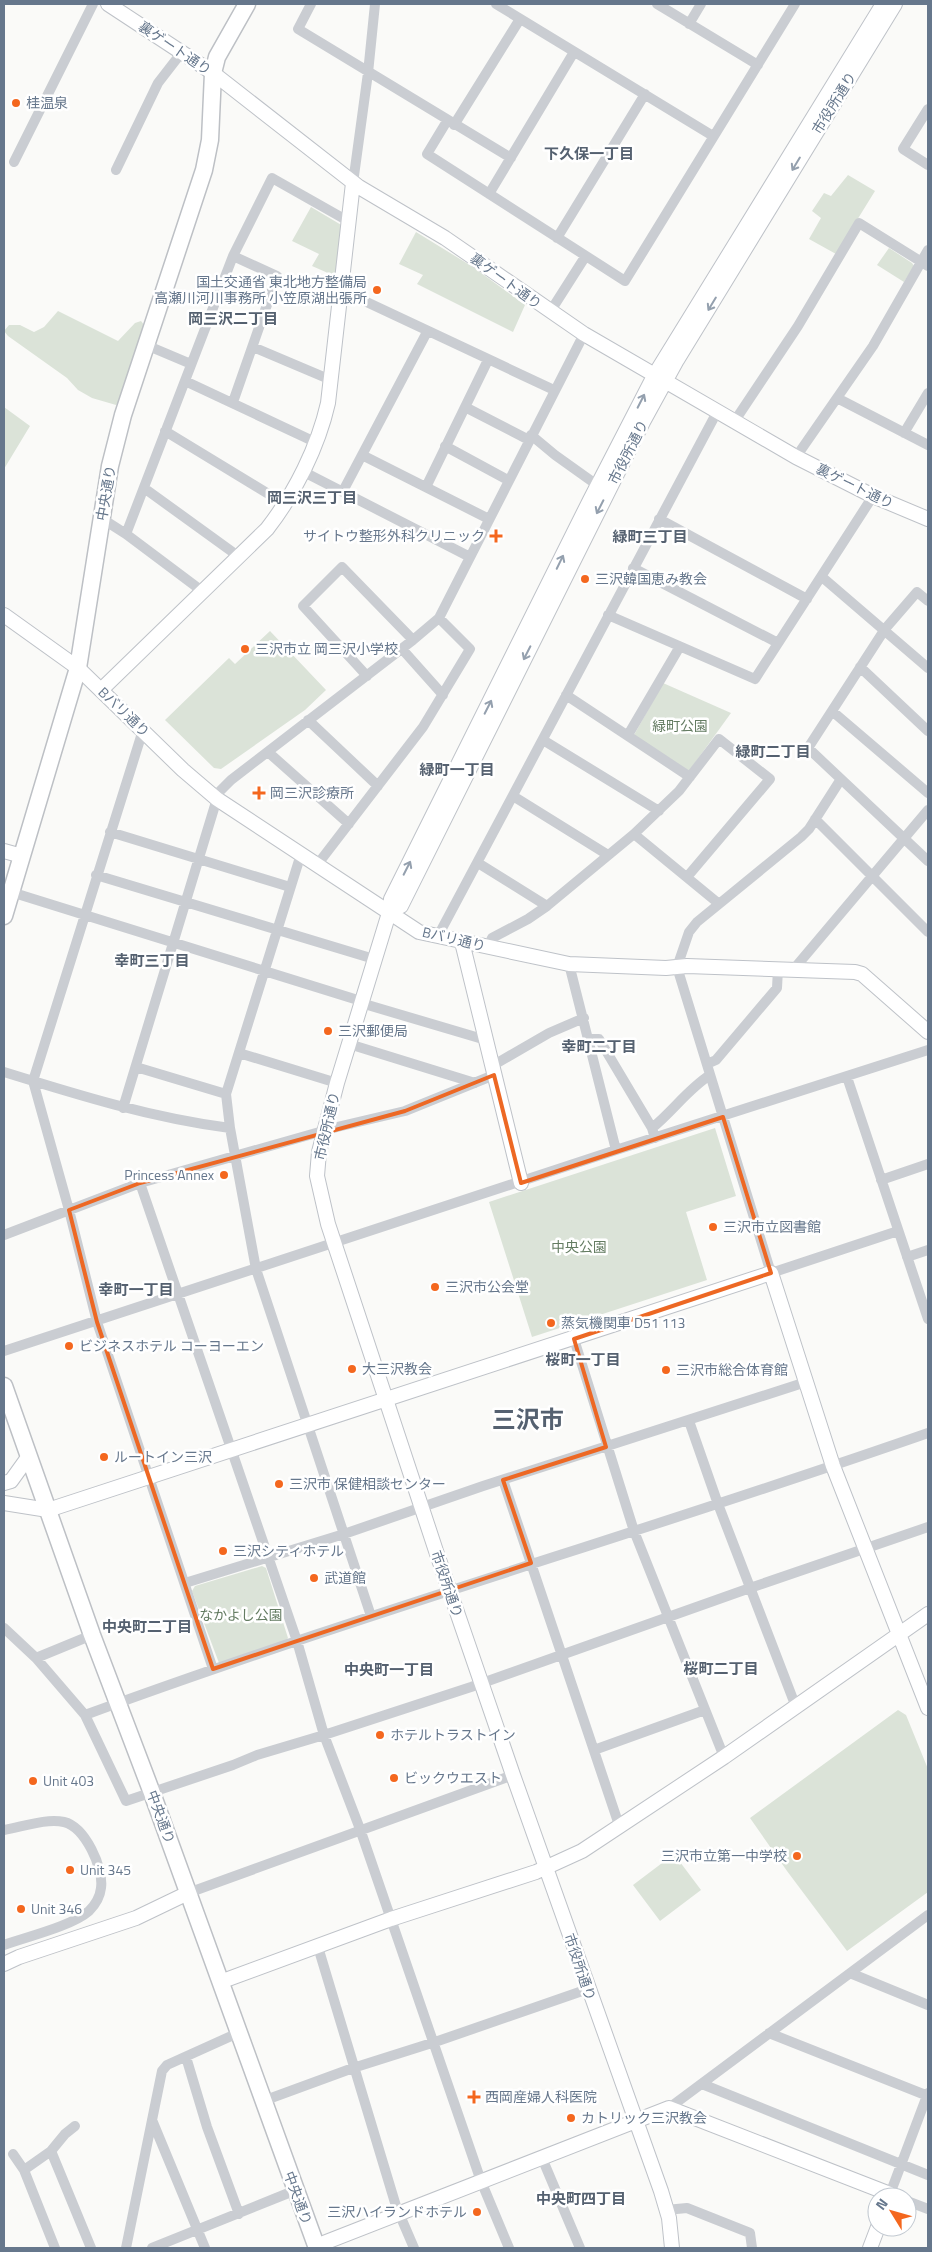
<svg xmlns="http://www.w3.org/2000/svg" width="932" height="2252" font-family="'Titillium Web','Noto Sans JP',sans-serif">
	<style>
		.green { fill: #dbe3d8 }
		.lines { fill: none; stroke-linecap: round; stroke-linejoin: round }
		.secondary-casing { stroke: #bec2c8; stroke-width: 16 }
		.primary-casing { stroke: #bdc0c5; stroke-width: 19 }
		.street { stroke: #cacdd2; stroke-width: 10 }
		.secondary { stroke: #fff; stroke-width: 14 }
		.primary { stroke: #fff; stroke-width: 16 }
		.oneway { stroke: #94a0ae }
		.marked { fill: none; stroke: #ed6824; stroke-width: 4; stroke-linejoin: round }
		.poi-dot { fill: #f4671e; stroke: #fff; stroke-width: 2 }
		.labels { text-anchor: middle; stroke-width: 5; stroke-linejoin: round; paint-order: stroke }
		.street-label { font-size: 14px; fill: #66778c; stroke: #fff }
		.poi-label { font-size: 14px; fill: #66778c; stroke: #fff; text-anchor: start }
		.park-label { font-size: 14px; fill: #647c62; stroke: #fff }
		.neighbourhood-label { font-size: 15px; font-weight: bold; fill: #556170; stroke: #fff }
		.town-label { font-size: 24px; font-weight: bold; fill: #556170; stroke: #fff }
	</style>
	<rect width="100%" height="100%" fill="#fafaf8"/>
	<path class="green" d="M848,175l27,16 -39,63 -27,-15 12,-21 -9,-7 12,-18 7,3z
		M311,207l32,19 -6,51 -25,-11 7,-12 -27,-13z
		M416,232l57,35 52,38 -12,27 -96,-48 6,-9 -24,-11z
		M889,248l23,15 2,3 -10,16 -27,-17z
		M58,311l60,30 17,-18 6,-2 4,5 -25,76 -4,3 -24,-7 -14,-8 -11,-12 -59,-42 -4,-5 5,-6h11l14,7 10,-5z
		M4,407l26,19 -26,43z
		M270,631l56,59 -21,20 -84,59 -7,-1 -49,-48 64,-62 6,6z
		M663,683l68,30 -42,58 -55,-36z
		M715,1128l21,68 -50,16 21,68 -175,57 -43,-135z
		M262,1566l4,2 22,70 -2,3 -67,22 -27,-72 3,-5z
		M898,1710l8,5 22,54v123l-81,59 -60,-80 -37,-53z
		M674,1854l27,36 -41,31 -27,-36z"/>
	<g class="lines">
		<g class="secondary-casing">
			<path id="secondary" d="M108,4l105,69 146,114 86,51 139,96 212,123 77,39 55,23
				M4,615l74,53 105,102 34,29 202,133 150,32 97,4 21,-2 168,6 7,2 66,58
				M101,690l166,-161c28,-36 51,-82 61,-126l25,-220
				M4,851l18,5
				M389,913l12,-7 242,-484 34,-62 218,-356
				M462,942l59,241
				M4,1483l7,-2 18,-25
				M4,1503l44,7 723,-237 62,193 95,242
				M4,1964l15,-7 117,-39 52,-25
				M220,1982l171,-63 145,-47 46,-21 142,-94 204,-143
				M316,2246l353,-138 221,86 -1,3
				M672,2248l-3,-30 -8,-27 -148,-416 -77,-224 -108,-327 -11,-48 2,-24 18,-69 52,-170 2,-14 199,-399 64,-124 229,-372
				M870,2248l8,-21"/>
		</g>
		<g class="primary-casing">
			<path id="primary" d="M4,916l74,-248 32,-202 13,-51 81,-245 6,-30 3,-67 4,-16 30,-53
				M4,1386l88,249 60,158 165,455"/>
		</g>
		<path class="street" d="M311,4l-13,25 213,129
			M496,4l217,132
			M657,4l101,61
			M689,24l12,-20
			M928,109l-25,40 25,16
			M447,121l-20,33 198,127 170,-277
			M454,125l66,-106
			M14,162l79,-158
			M116,170l42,-87 24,-31
			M353,183l15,-110 7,-69
			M489,194l85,-142
			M557,238l88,-144
			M341,290l213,100
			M550,312l35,-55
			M146,345l45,19
			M253,347l78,33
			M185,381l130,61
			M837,398l91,47
			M233,402l44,-126 -44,-20
			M465,407l64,33
			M734,422l64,-96 61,-103 69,43
			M165,431l120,73
			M904,433l24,-40
			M531,435l24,20 42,30
			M445,446l63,34
			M362,455l127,64
			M796,457l77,-111 55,-96
			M302,471l168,86
			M426,487l62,-127
			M144,488l94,68
			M343,491l84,-159
			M101,518l25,16 76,57
			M659,519l148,80
			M126,534l107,-278 39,-78 76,43
			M633,568l145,75
			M822,577l106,91
			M928,601l-11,-9 -32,37 -77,119 120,113
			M608,615l147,64 118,-183
			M402,649l41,46
			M860,667l68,64
			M367,676l-64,-70 39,-39 71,73
			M566,695l124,82
			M832,711l96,82
			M308,720l70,66
			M143,730l-110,351 36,129 28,112 116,347
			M628,735l51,-87
			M543,740l116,71
			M268,752l81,72
			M841,779l-32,50 -8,8 -104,85 -8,10 -12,35 94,306 127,-42
			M513,796l95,59
			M815,819l113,113
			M110,832l180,55
			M634,834l84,69
			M478,863l69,43
			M317,865l106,-138 47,-78 -31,-31
			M96,875l278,84
			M11,892l350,109
			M438,936l279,-524
			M488,947l4,-9 36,-19 19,-13 87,-72 45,-43 40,-52 51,40 -83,98
			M569,964l47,186
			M793,970l135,-160
			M361,1003l125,37
			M588,1039h11l53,89 3,10
			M349,1044l126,39
			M239,1053l98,30
			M707,1064l9,-4 61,-72 1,-19
			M492,1066l57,-33 35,-15
			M136,1067l90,27
			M4,1072c74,23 148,46 226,56l-4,-34 75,-240
			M494,1075l-89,36 -68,16 -197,56 157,458 27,94 36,94 121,352 28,67
			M847,1077l81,242
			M123,1108l96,-316 12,-12 182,-140 26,-22 145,-284
			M230,1128l26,141 115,347
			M652,1128c20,-16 36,-39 58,-53
			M881,1180l47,-16
			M4,1235l136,-52
			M907,1257l21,-7
			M574,1339l60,192 90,226
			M4,1351l612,-201 312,-100
			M689,1421l29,83 78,203
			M503,1480l117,348
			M185,1583l159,-49 139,-48 323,-104
			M4,1628l32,30 56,-23
			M36,1658l49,57 41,86 107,-36 24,-10 67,-20 147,-48 279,-99 178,-61
			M85,1715c278,-102 563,-184 843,-282
			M594,1750l111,-40
			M4,1830c18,-3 42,-12 60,-8 21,5 40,46 37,66 -1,9 -6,17 -12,23 -17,15 -63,26 -85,34
			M188,1893l325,-118
			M318,1947l78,259 18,42
			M850,1973l78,32
			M769,2033l159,63
			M186,2057l21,70 32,87
			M702,2084l226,91
			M263,2101l90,-33 82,-26 153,-53
			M669,2108l259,-193
			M152,2120l53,128
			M51,2151l40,97
			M13,2154l11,16 31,78
			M542,2158l38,90
			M24,2170l27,-19 14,-17 10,-8
			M898,2197l-8,-3 38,-101
			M907,2201l21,8
			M666,2210l21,-2 63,25 2,15
			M126,2248l36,-177 5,-6 71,-32
			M152,2248l144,-58"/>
		<use href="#secondary" class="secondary"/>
		<use href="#primary" class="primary"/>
	</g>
	<defs><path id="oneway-shaft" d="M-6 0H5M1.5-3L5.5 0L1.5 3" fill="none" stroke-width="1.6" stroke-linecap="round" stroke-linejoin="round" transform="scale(1.25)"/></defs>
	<g class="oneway">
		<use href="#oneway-shaft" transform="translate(796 164) rotate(121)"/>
		<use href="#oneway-shaft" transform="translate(712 304) rotate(121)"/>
		<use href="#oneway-shaft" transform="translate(641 401) rotate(-63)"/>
		<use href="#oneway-shaft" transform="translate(600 507) rotate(117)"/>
		<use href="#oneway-shaft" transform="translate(560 562) rotate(-64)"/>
		<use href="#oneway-shaft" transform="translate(527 653) rotate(117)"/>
		<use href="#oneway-shaft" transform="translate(488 707) rotate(-63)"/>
		<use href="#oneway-shaft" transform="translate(407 868) rotate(-63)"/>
	</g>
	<path class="marked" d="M494,1075l27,108 202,-66 48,156 -197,66 32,108 -103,33 28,83 -318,106 -116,-347 -28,-112 71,-27 265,-72z"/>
	<g class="poi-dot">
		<circle cx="16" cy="103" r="5"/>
		<circle cx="377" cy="290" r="5"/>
		<path d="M493.5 528.5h5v5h5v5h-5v5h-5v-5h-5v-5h5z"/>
		<circle cx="585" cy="579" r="5"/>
		<circle cx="245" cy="649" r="5"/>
		<path d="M256.5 785.5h5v5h5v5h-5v5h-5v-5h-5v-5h5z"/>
		<circle cx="328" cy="1031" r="5"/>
		<circle cx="224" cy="1175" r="5"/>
		<circle cx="713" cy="1227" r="5"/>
		<circle cx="435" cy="1287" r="5"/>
		<circle cx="551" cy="1323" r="5"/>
		<circle cx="69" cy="1346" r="5"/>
		<circle cx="352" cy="1369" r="5"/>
		<circle cx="666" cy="1370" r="5"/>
		<circle cx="104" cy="1457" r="5"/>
		<circle cx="279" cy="1484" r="5"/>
		<circle cx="223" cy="1551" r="5"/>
		<circle cx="314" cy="1578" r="5"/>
		<circle cx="380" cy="1735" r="5"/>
		<circle cx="394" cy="1778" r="5"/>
		<circle cx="33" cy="1781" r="5"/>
		<circle cx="797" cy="1856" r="5"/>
		<circle cx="70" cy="1870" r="5"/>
		<circle cx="21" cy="1909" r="5"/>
		<path d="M471.5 2089.5h5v5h5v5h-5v5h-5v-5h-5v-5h5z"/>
		<circle cx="571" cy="2118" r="5"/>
		<circle cx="477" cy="2212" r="5"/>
	</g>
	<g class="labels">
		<g class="street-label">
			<text transform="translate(175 48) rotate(34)" y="5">裏ゲート通り</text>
			<text transform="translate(834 103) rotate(-58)" y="5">市役所通り</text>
			<text transform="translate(506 281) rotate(36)" y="5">裏ゲート通り</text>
			<text transform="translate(628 452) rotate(-63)" y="5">市役所通り</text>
			<text transform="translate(855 486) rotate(26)" y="5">裏ゲート通り</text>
			<text transform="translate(106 493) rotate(-80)" y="5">中央通り</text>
			<text transform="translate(124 712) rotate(44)" y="5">Bバリ通り</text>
			<text transform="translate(454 939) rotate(13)" y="5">Bバリ通り</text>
			<text transform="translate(327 1126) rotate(-77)" y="5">市役所通り</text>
			<text transform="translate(447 1584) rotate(71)" y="5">市役所通り</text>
			<text transform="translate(161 1817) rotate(70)" y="5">中央通り</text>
			<text transform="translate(580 1967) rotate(71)" y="5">市役所通り</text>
			<text transform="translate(298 2198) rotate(70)" y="5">中央通り</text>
		</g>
		<g class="poi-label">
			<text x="26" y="108">桂温泉</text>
			<text x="367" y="287" text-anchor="end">国土交通省 東北地方整備局<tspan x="367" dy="16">高瀬川河川事務所 小笠原湖出張所</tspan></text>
			<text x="485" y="541" text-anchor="end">サイトウ整形外科クリニック</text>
			<text x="595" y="584">三沢韓国恵み教会</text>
			<text x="255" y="654">三沢市立 岡三沢小学校</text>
			<text x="270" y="798">岡三沢診療所</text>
			<text x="338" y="1036">三沢郵便局</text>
			<text x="214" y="1180" text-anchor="end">Princess Annex</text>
			<text x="723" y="1232">三沢市立図書館</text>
			<text x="445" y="1292">三沢市公会堂</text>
			<text x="561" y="1328">蒸気機関車 D51 113</text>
			<text x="79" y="1351">ビジネスホテル コーヨーエン</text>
			<text x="362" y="1374">大三沢教会</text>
			<text x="676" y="1375">三沢市総合体育館</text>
			<text x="114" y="1462">ルートイン三沢</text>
			<text x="289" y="1489">三沢市 保健相談センター</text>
			<text x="233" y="1556">三沢シティホテル</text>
			<text x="324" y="1583">武道館</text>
			<text x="390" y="1740">ホテルトラストイン</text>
			<text x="404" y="1783">ビックウエスト</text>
			<text x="43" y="1786">Unit 403</text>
			<text x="787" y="1861" text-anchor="end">三沢市立第一中学校</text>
			<text x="80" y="1875">Unit 345</text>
			<text x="31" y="1914">Unit 346</text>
			<text x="485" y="2102">西岡産婦人科医院</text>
			<text x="581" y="2123">カトリック三沢教会</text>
			<text x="467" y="2217" text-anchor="end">三沢ハイランドホテル</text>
		</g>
		<g class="park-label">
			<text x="680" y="731">緑町公園</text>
			<text x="579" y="1252">中央公園</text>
			<text x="241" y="1620">なかよし公園</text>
		</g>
		<g class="neighbourhood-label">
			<text x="589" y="159">下久保一丁目</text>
			<text x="233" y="324">岡三沢二丁目</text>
			<text x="312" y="503">岡三沢三丁目</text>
			<text x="650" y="542">緑町三丁目</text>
			<text x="773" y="757">緑町二丁目</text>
			<text x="457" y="775">緑町一丁目</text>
			<text x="152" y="966">幸町三丁目</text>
			<text x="599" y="1052">幸町二丁目</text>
			<text x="136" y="1295">幸町一丁目</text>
			<text x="583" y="1365">桜町一丁目</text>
			<text x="147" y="1632">中央町二丁目</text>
			<text x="721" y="1674">桜町二丁目</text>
			<text x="389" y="1675">中央町一丁目</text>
			<text x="581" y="2204">中央町四丁目</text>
		</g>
		<g class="town-label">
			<text x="528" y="1428">三沢市</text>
		</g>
	</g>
	<rect width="932" height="2252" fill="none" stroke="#66778c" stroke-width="10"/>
	<g transform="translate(892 2212) rotate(307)"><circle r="24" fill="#ffffff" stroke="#c2c9d1"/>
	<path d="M0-4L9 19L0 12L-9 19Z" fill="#f4671e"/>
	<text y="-8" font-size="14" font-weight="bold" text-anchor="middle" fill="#66778c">N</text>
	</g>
</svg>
